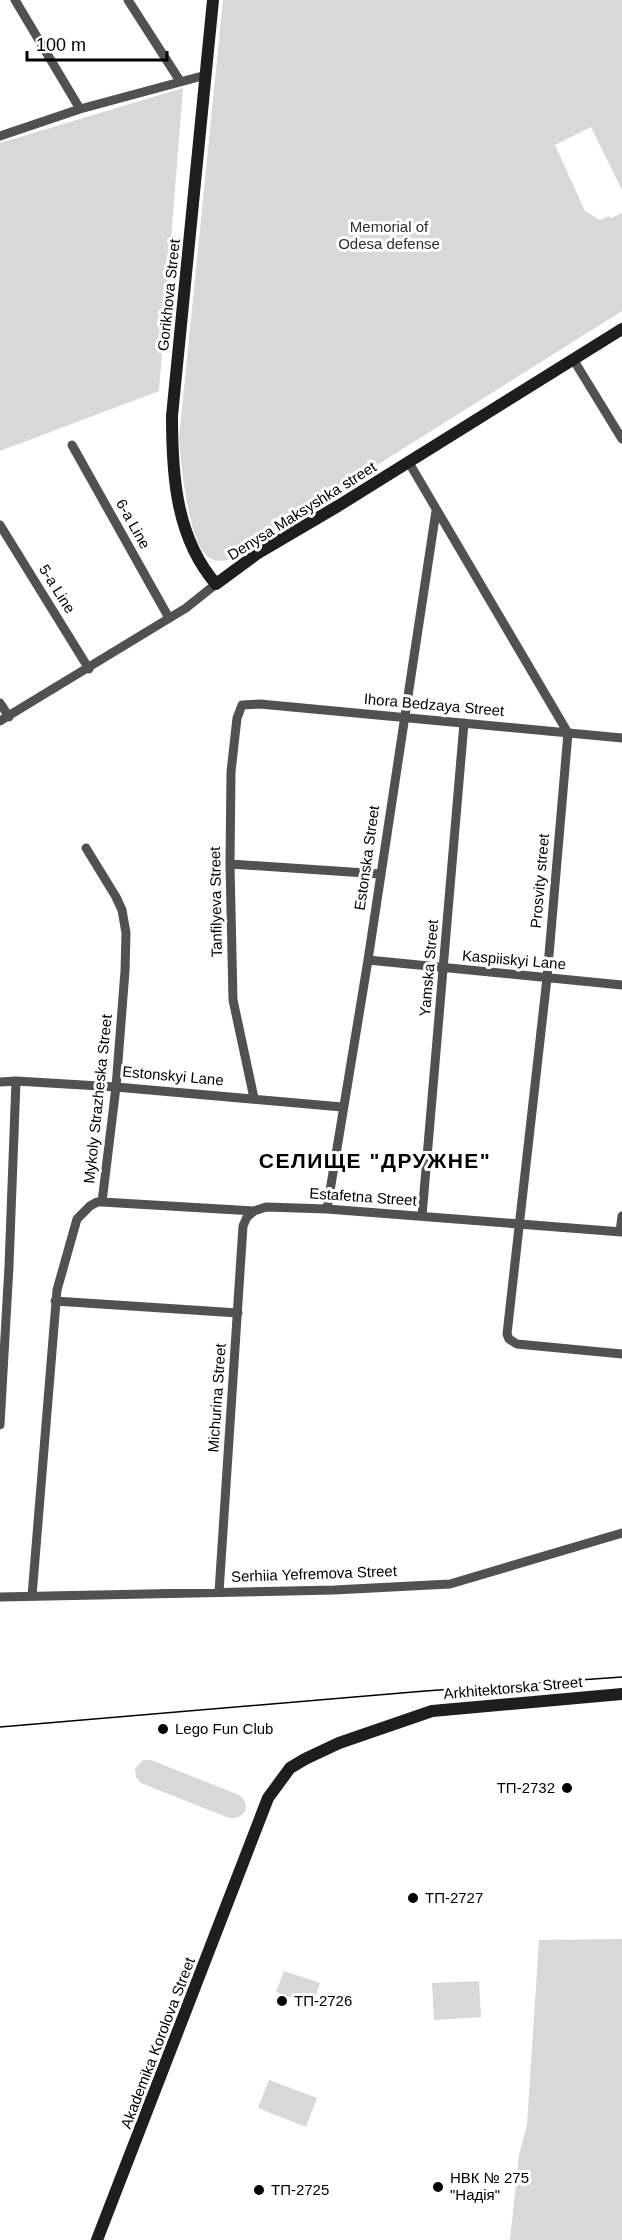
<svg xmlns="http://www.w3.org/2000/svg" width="622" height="2240" font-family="Helvetica,sans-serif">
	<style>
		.green { fill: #d8d8d8 }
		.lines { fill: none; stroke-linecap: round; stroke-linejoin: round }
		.street { stroke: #515151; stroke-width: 9 }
		.secondary { stroke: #1e1e1e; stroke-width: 12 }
		.tram { stroke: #000; stroke-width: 1.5 }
		.poi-dot { fill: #000; stroke: #fff; stroke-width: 2 }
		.labels { text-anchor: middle; stroke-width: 6; stroke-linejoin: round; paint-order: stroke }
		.park-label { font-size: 15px; fill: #2f2f2f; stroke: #fff }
		.street-label { font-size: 15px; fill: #000; stroke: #fff }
		.poi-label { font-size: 15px; fill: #000; stroke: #fff; text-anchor: start }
		.district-label { font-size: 21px; font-weight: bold; letter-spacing: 1.5px; fill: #000; stroke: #fff }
	</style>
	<rect width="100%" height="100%" fill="#fff"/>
	<path class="green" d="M223,0h399v190l-31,-63 -36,18 30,66 15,9 9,-4 2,2 11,-5v98l-291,183 -97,64c-10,4 -22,5 -30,-5 -16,-20 -23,-89 -25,-115z
		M183,88l-24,303 -159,60v-308z
		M143,1760h8l88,35c13,10 6,25 -10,23l-88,-35 -5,-6 -1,-8z
		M622,1939v301h-112l9,-85 8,-30 12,-185z
		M284,1971l36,12 -7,22 -37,-13z
		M479,1981l2,36 -47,3 -2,-37z
		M269,2080l48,18 -11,29 -48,-19z"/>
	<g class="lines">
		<path class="street" d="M15,0l65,109
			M128,0l52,81
			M0,136l80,-27 126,-34
			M573,359l49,80
			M72,445l97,173
			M408,461l160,272 -21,245 -40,356 2,5 8,5 105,10
			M0,525l89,144
			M0,703l9,14
			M0,721l186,-113 30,-24
			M230,864l150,10
			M368,960l254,25
			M0,1082l16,-1 100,6 226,20
			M254,1098l-21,-98 -3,-136 1,-92 6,-54 5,-13 18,-1 362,34
			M102,1202l152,9 12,-4 61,2 295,23
			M327,1209l41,-249 68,-449
			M422,1216l42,-493
			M620,1232l2,-16
			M55,1301l183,12
			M0,1425l9,-159 7,-185
			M219,1592l24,-366 4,-9 7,-6
			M32,1596l25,-306 20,-71 13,-13 7,-4h5l14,-115 9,-116 1,-38 -4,-23 -6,-13 -30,-49
			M0,1597l334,-7 116,-6 172,-51"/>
		<path class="secondary" d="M213,0l-41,416c0,60 4,122 44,168l42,-31 80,-47 284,-177
			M97,2240l171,-442 22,-30 15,-9 34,-16 93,-32 190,-17"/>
		<path class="tram" d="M0,1727l425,-36 197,-14"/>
	</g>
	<g class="poi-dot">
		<circle cx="163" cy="1729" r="6"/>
		<circle cx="567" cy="1788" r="6"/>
		<circle cx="413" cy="1898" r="6"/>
		<circle cx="282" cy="2001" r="6"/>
		<circle cx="438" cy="2187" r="6"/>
		<circle cx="259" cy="2190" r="6"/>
	</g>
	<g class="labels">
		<g class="park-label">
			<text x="389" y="232">Memorial of<tspan x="389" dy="17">Odesa defense</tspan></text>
		</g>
		<g class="street-label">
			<text transform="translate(169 295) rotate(-84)" y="5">Gorikhova Street</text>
			<text transform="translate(302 511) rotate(-32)" y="5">Denysa Maksyshka street</text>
			<text transform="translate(133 524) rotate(61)" y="5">6-a Line</text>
			<text transform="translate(57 589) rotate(58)" y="5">5-a Line</text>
			<text transform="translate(434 705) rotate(5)" y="5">Ihora Bedzaya Street</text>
			<text transform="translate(367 858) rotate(-82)" y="5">Estonska Street</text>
			<text transform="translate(540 881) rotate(-85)" y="5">Prosvity street</text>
			<text transform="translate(216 902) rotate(-91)" y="5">Tanfilyeva Street</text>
			<text transform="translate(514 960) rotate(5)" y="5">Kaspiiskyi Lane</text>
			<text transform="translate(429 968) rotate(-85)" y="5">Yamska Street</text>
			<text transform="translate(173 1076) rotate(5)" y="5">Estonskyi Lane</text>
			<text transform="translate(98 1099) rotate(-84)" y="5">Mykoly Strazheska Street</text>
			<text transform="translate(363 1197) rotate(4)" y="5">Estafetna Street</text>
			<text transform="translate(217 1398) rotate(-86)" y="5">Michurina Street</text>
			<text transform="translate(314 1574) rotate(-2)" y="5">Serhiia Yefremova Street</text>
			<text transform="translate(513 1688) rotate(-5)" y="5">Arkhitektorska Street</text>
			<text transform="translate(158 2043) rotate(-69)" y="5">Akademika Korolova Street</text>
		</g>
		<g class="poi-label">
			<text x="175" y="1734">Lego Fun Club</text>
			<text x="555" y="1793" text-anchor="end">ТП-2732</text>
			<text x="425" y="1903">ТП-2727</text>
			<text x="294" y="2006">ТП-2726</text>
			<text x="450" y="2183">НВК № 275<tspan x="450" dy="17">"Надія"</tspan></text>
			<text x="271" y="2195">ТП-2725</text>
		</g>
		<g class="district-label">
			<text x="375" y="1168">СЕЛИЩЕ "ДРУЖНЕ"</text>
		</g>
	</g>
	<path d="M27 51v9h140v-9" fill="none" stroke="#000000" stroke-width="3"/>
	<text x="36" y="51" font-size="18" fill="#000000" stroke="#ffffff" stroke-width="4.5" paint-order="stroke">100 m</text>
</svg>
